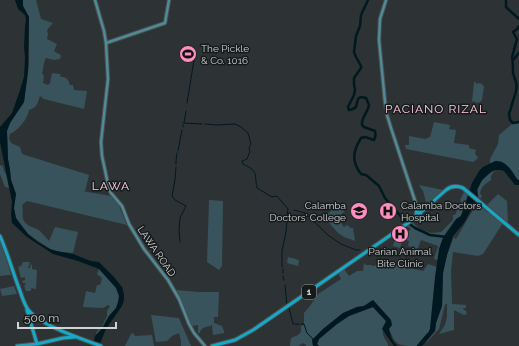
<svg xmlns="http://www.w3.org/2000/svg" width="519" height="346" font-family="Raleway,sans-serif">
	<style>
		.green { fill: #38535c }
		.water { fill: #001920 }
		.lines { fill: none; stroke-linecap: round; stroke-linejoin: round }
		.stream { stroke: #001920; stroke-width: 1 }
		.river { stroke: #001920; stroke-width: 2.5 }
		.secondary-casing { stroke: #494e50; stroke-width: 4.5 }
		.primary-casing { stroke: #494e50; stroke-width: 5 }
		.trunk-casing { stroke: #494e50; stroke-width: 5 }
		.secondary { stroke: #508a96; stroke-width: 2.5 }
		.primary { stroke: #2e9cb2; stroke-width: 3 }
		.trunk { stroke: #17a8c5; stroke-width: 3 }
		.labels { text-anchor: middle; stroke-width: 3; stroke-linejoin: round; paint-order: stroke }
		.shield { fill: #171a1b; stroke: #989c9c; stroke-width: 1 }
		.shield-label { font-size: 9px; font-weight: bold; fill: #cfd3d4 }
		.poi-label { font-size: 10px; fill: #cfd3d4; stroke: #171a1b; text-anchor: start }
		.street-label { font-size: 10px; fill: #cfd3d4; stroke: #171a1b }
		.quarter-label { font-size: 12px; letter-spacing: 1px; fill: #fecde0; stroke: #171a1b }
	</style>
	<rect width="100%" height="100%" fill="#2d3334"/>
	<path class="green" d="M23,0h13l5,19 12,4 -6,7 1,4 -1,5 10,5 -3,7 3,2 4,2 -1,4 -6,1 -8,-2c-3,5 -2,10 -4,15l2,3 -1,7 5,2 2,-2 2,-10 8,1 1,3c6,0 7,2 9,8h3l1,5 13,1 -3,18 -40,-10 -4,-3c-3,9 -3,11 -11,14l-1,4c-1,2 -2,4 -3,6 -4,6 -9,11 -15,14l-1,4 2,5 9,4 2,7 67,21 -4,16h-3l29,5 6,5 10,24 -100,-24 -5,4c2,5 -1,10 2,16 3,6 11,6 16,10 3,3 6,7 9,10l6,-14 23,5 -5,21 -9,-1 1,1 -15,-4 -22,-15 -12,-16 -2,-10 2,-14 -5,-14 -1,-10 -2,-11 -1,-28 3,-8 14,-21 5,-38v-47l-6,-11z
		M474,82h2v2l4,-1 3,2 1,2 -2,13 -2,2 -3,1 -4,-2v1h-1z
		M519,121v59h-2l-4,-7 -23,-10v-4l8,-15 1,-9 13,-11z
		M434,122l16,3 -1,4 7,1 -2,13 15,2v3l7,2 -1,4 3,3 -1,2 -4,3 -67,-13 -1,-4h4v-9l16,3 5,-2z
		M0,165l3,1 1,5 2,3 3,14 -4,-1 -5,-13z
		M495,170l-4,6v4c-6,4 -9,6 -11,13l2,3 -2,3c-8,-10 5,-24 15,-29z
		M419,185l24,5 -12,11 -5,1 -3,-11z
		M465,190l4,3c-3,7 -4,15 -7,21 -2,3 -5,5 -7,7 -12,15 -15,20 -17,39l-4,-1 4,-13 -17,-6 -4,11 -5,-1v-3l-4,-1 1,-5 -6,-2 -3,9 -7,-2 1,-4 17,-13 -4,-3 5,-4 8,7 11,4 10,-1 12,-12v-5l3,-1 1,-5v-2l3,-2 1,-4 -1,-1z
		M498,194l9,7 1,22 -21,-18z
		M209,200l14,1 -1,65 -3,4 -12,-8z
		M336,200l9,11 -8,7 7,9 3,-2 4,3h2l2,13 -11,-4 -6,-4 -14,-16 7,-6 -3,-5z
		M477,203l10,9 5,2 11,9 -20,31 -5,2 -25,-4 -2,19 1,33 14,1v3h-3v1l3,2 1,3 -3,1 -10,-5v20l-15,4 6,-9 2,-8v-14l-2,2 -6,24 -13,14v-1l9,-11 1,-8 6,-17 1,-33 4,-18 8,-21 -1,4 2,1z
		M0,241l4,10 7,24h-2l-9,1z
		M288,257l11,3 -1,6 -11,-3z
		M23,262h7l-2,6h2l1,-4 1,1v4l5,1 -1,19 -5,-1v3h-5l-2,-6h2l-1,-2h-2l-1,-2 3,-1v-3l-4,1 -3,-11 3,-1z
		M364,263l2,2h5l2,1 4,-1 13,1 2,-2 31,7 5,-7 9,3 -7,62 -6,12 -6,5c-20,0 -22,0 -29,-17l2,-9 -18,-20 -9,6 -7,1 -14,6 -20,16 -11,11 1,6h-7v-1l-3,-2 -5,3h-8l1,-8 7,-3 3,-3v-6l3,-1v-12l6,-7 8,-12 23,-15 -3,-6 6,-4 5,7 8,-5h6z
		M99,269c10,11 27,23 17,39 -2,3 -5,5 -7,8 -4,5 -7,12 -12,18l-1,-1 4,-6 1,1 6,-12v-5l3,-5 -2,-1 -5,3 -20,-1 3,-16 9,2 2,-8h3l2,-7 -5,-4z
		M14,286l3,8 -15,2 -2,-7z
		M175,290l24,2h20l-1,25h-4v6l8,3 2,5v2l-11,2 -1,-10h-1v1c-5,1 -10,1 -11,7h-2v-8l-6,1c-7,-12 -8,-25 -17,-36z
		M373,307l6,7 7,7c-3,12 -6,11 2,23v2h-69l-2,-2 2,-5 18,-15 12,-8z
		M151,315l28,3 12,28h-10v-5l-2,-8 -7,3 -5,5 -11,1z
		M133,333l2,3 17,-1 2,11h-29l6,-12z"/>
	<path class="water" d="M15,0h8v6l6,11 -1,55 -4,30 -14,21 -3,8 1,28 2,11 1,10 5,14 -2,14 2,10 2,3 10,13 10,8 12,7 6,2 17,3 18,7 8,1 15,15 8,10 2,7v6l-2,6 -16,23 -7,17h-6l2,-10 7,-7 7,-13 7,-8 2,-6 1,-6 -3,-8 -17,-19 -21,-8 -25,-7 -26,-17 -15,-14 -1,-10 1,-11 -12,-60v-15l12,-14 7,-20 5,-16 1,-19 -1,-11 1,-21 1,-6 -1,-5 -7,-6z
		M495,161c11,-1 17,10 22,18l2,1v5h-4l-11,-14 -3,-1h-6l-4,2 -9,8 -5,10 1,6 -2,6 -12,21 -11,13 -6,19 -4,18 -1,33 -6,17 -1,8 -13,15h-4l6,-5 6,-12 5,-52 4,-28 4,-11 13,-19 5,-3 11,-33 7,-12 4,-4z
		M373,300l18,20 1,5 -3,4c2,7 3,13 9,17h-4l-12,-17 4,-8 -13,-14 -24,9 -12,8 -18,15 -2,5 2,2h-6l-1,-6 11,-11 20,-16 14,-6 7,-1z"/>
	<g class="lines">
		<path class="stream" d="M187,103l8,-49
			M183,123l19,1
			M184,123l2,-12
			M205,124l12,1 18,-1 6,3 7,6 3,11 -2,4 1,3 -3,8 -5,2 1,3c16,8 11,9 14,24l15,9 5,-1 11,13 -1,7v6l-1,10 -4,19v16
			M183,127v-2
			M178,151l4,-21
			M176,164v-3l1,-8
			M176,167l-1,13 -3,16 3,4 11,6 -6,12 -1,12 1,12
			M294,210l11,3 24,23 12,8 15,6h4
			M283,269v4
			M283,276l1,4
			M285,285l2,20
			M289,308l4,16h6
			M301,324h3l3,9 6,6"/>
		<path class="river" d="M368,0l-7,15 -1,11 -4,10 -2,16 2,5 5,9v2l-7,10v7l1,4 -1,6 -6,12 1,3h1c2,-1 4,-1 6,-3 2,-6 0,-12 10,-9l3,7c-1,7 -8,13 -7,20l2,2 11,4c1,4 1,6 -1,9l-9,-3 -4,1c-8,13 -10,23 0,36l5,1 13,11 6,12 19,22 11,8 15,7 17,2
			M506,0v7l13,12
			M519,26l-2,3 -4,3 4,7 -5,18c1,5 1,11 1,16 1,3 2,6 3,9 2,8 -1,12 -3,19 -2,4 -1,7 -4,12l1,7 3,3 6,-1
			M513,60l6,-7
			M418,346l10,-12"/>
		<g class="secondary-casing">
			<path id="secondary" d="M95,0l9,31 2,12 2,36 -7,63 1,14 7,33 2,4 11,13 7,18 15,25 24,31 11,19 10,25 5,9 11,13
				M386,0l-6,19 -1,21 6,62 2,13 4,13 27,82 3,5
				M106,43l59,-20 4,-23"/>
		</g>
		<g class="primary-casing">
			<path id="primary" d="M17,346l20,-2"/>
		</g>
		<g class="trunk-casing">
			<path id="trunk" d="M416,217l1,-11 4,3 5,-1
				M0,236c8,18 13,37 20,55 2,6 4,12 7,17 11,17 55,31 74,38
				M27,310l10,34 26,-6 12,-1
				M212,346l23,-6 18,-10 158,-109 35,-31c5,-4 10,-5 17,-2l56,47"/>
		</g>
		<use href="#secondary" class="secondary"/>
		<use href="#primary" class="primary"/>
		<use href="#trunk" class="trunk"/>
	</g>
	<defs>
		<g id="stadium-disc" transform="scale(0.9)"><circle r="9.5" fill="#fd8ec0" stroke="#171a1b"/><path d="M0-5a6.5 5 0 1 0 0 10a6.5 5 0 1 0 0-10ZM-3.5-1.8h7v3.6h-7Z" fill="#111"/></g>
		<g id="university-disc" transform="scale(0.9)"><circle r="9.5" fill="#fd8ec0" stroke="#171a1b"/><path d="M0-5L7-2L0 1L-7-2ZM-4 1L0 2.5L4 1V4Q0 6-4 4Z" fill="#111"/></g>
		<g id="hospital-disc" transform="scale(0.9)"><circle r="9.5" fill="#fd8ec0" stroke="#171a1b"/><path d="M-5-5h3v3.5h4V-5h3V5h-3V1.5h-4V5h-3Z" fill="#111"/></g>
	</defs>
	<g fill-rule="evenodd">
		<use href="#stadium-disc" x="188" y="54"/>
		<use href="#university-disc" x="359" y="211"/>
		<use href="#hospital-disc" x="388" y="211"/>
		<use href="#hospital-disc" x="400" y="234"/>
	</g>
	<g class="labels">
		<rect class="shield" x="302" y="285" width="14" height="14" rx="3"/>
		<g class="shield-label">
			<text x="309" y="295">1</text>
		</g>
		<g class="poi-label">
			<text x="201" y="52">The Pickle<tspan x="201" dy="12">&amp; Co. 1016</tspan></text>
			<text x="346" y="209" text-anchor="end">Calamba<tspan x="346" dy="12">Doctors' College</tspan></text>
			<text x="401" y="209">Calamba Doctors<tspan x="401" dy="12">Hospital</tspan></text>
			<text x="400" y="255" text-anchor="middle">Parian Animal<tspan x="400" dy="12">Bite Clinic</tspan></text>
		</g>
		<g class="street-label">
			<text transform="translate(157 251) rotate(55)" y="4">LAWA ROAD</text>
		</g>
		<g class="quarter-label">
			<text x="436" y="113">PACIANO RIZAL</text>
			<text x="111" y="190">LAWA</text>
		</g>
	</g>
	<path d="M18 322v6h98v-6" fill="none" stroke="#cfd3d4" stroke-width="2"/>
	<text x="24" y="322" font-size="12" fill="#cfd3d4" stroke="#171a1b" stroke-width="3" paint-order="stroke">500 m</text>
</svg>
